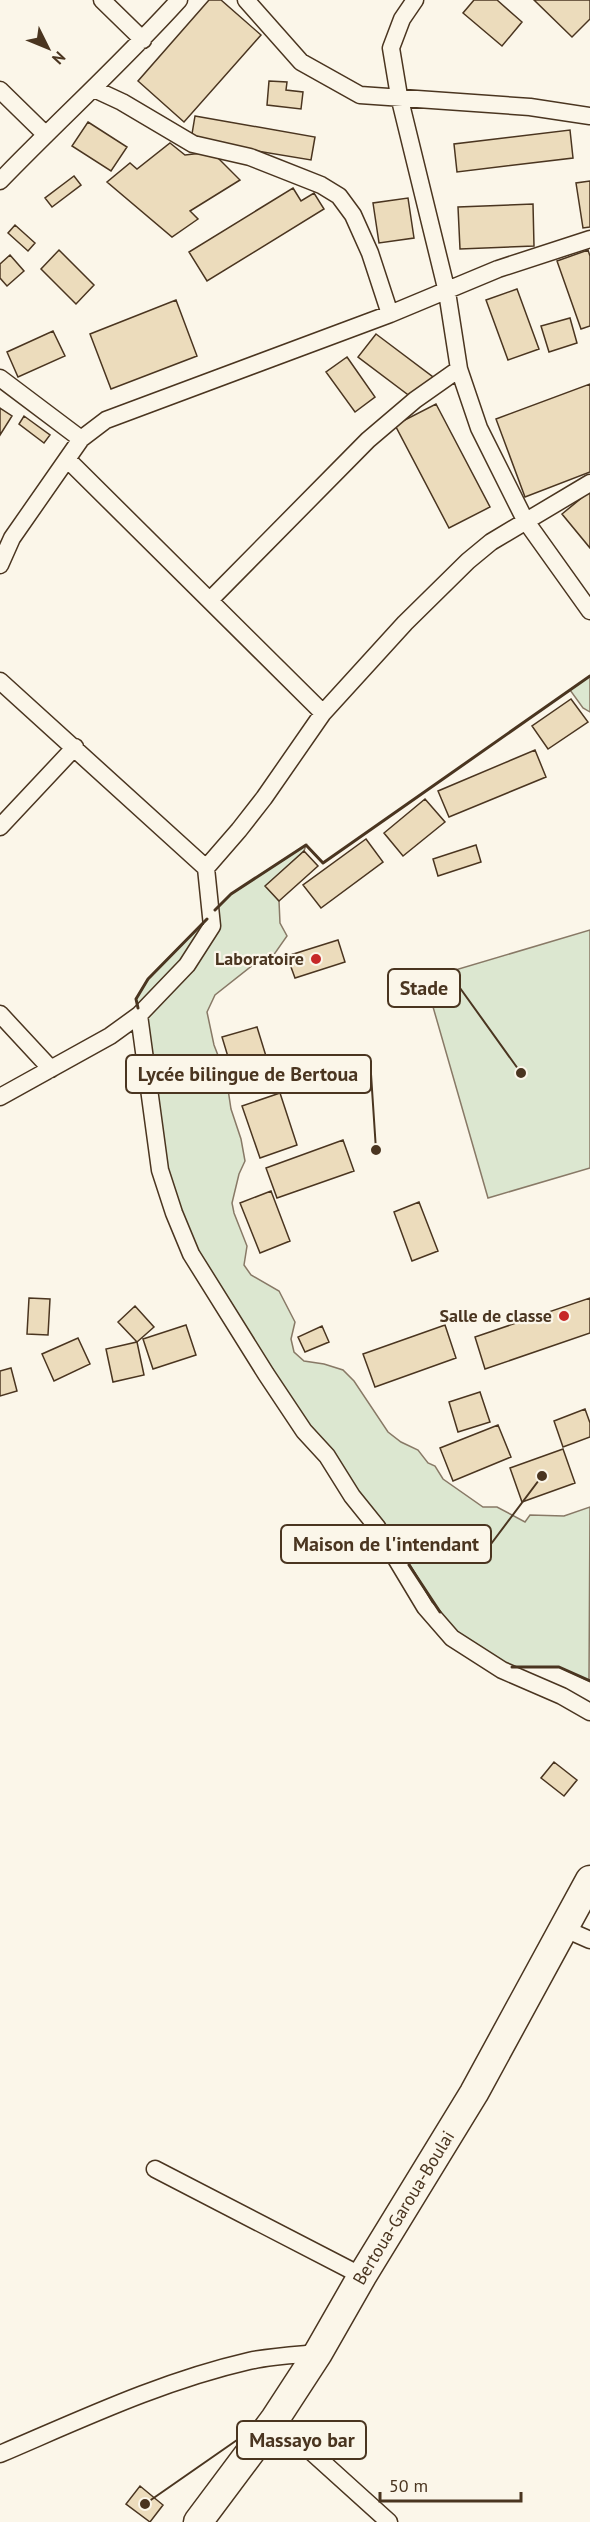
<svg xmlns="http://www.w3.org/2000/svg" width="590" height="2522" font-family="'PT Sans',sans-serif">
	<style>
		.green { fill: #dce7d0; stroke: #887966; stroke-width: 1.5 }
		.building { fill: #ecdcbc; stroke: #4a3520; stroke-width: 1.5 }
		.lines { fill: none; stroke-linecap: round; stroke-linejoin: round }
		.minor-casing { stroke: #4a3520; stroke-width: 19 }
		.trunk-casing { stroke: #4a3520; stroke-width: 31 }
		.minor { stroke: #fbf6e9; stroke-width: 16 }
		.trunk { stroke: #fbf6e9; stroke-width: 28 }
		.wall { stroke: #4a3520; stroke-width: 3 }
		.poi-dot { fill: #c62828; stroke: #fbf6e9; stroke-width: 2 }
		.labels { text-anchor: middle; stroke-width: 4.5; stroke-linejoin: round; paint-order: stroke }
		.poi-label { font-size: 18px; font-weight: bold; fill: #4a3520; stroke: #fbf6e9; text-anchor: end }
		.street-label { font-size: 18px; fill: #4a3520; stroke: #fbf6e9 }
		.leader { fill: none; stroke: #4a3520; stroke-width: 2 }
		.callout-dot { fill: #4a3520; stroke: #fbf6e9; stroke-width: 2 }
		.callout { fill: #fbf6e9; stroke: #4a3520; stroke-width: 2 }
		.callout-label { font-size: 20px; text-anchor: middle; font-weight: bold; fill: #4a3520 }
	</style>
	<rect width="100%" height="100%" fill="#fbf6e9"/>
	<path class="green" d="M590,676v36l-7,-4 -13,-18z
		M306,845l-2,6 -38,35 13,15 1,22 7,13 -14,20 -20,9 -38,30 -8,17 7,33 12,31 5,33 10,30 4,22 -6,13 -7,29 2,10 13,33 -3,19 7,10 28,16 16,31 -4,17 3,13 10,9 20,3 19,6 11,11 34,51 13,10 17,8 10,13 7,3 8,13 40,28h14l28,15 5,-7 34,1 26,-9 -1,174 -30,-14h-47l-58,-32 -40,-63 -42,-59 -33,-34 -147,-230 -27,-68 -20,-142 -9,-40 12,-20 83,-85z
		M590,930v238l-102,30 -63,-219z"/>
	<path class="building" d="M209,0h12l40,35 -77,87 -46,-41z
		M474,0h23l25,22 -20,24 -39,-33z
		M534,0h56v19l-18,18z
		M269,81l18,1 -1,8 17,2 -2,17 -34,-4z
		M195,116l120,21 -4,23 -120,-20z
		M88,122l39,25 -16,24 -39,-25z
		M570,130l3,28 -116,14 -3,-28z
		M170,143l15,12 27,-3 28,28 -50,31 8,8 -26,18 -65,-55 23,-19 7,6z
		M74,176l7,9 -29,22 -7,-9z
		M590,181v46l-7,1 -7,-45z
		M293,188l8,13 13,-8 10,16 -117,72 -18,-29z
		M408,198l6,40 -35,5 -6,-40z
		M533,204l1,42 -74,3 -2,-42z
		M15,225l20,18 -7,8 -20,-18z
		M59,250l35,35 -18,19 -35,-35z
		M588,250l2,6v70l-9,3 -24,-68z
		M10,255l14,16 -17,15 -7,-8v-14z
		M517,289l22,60 -31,11 -22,-60z
		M176,300l21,56 -86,33 -21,-55z
		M570,318l7,25 -28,9 -8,-26z
		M53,331l12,25 -47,21 -11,-25z
		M376,334l57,43 -18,23 -57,-43z
		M347,357l28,40 -20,15 -29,-40z
		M590,384v88l-65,25 -29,-78z
		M436,404l54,103 -41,21 -54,-103z
		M0,408l12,8 -12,19z
		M24,416l26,19 -6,8 -25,-19z
		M590,491v57l-28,-34z
		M571,699l17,23 -40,27 -16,-23z
		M535,750l11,27 -97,40 -11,-26z
		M425,799l20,23 -42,34 -19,-23z
		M366,839l17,23 -62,46 -18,-23z
		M476,845l5,17 -43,14 -5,-17z
		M304,851l14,15 -39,35 -14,-15z
		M338,940l7,22 -50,16 -8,-22z
		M257,1027l17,55 -35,11 -17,-56z
		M280,1093l17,52 -37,13 -18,-52z
		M343,1140l11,31 -77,27 -11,-30z
		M271,1191l19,50 -30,12 -20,-50z
		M419,1202l19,49 -26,10 -18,-49z
		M29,1298l21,1 -2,36 -21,-1z
		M590,1298v35l-105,36 -10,-32z
		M135,1306l19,21 -17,15 -19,-20z
		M186,1325l10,30 -43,14 -10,-30z
		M445,1325l11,33 -81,29 -12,-33z
		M322,1326l7,16 -24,10 -7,-15z
		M78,1338l12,26 -36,17 -12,-27z
		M137,1342l7,33 -31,7 -7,-33z
		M11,1368l6,23 -17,5v-25z
		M480,1392l10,30 -32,10 -9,-30z
		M585,1409l5,14v14l-27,10 -9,-26z
		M498,1425l13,32 -58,24 -13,-33z
		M563,1449l12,34 -53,19 -12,-34z
		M554,1762l23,18 -13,16 -23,-18z
		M140,2486l23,19 -13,17 -24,-18z"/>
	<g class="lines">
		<g class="minor-casing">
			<path id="minor" d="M102,0l41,40
				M246,0l55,62 59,33 170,12 60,9
				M415,0l-13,19 -11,29 8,48 48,196 12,77 20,59 46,92 65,91
				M94,89l28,13 71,42 57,13 71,28 18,11 14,19 17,38 20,61
				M0,90l45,44
				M0,181c59,-61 122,-118 179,-181
				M0,378l81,61
				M67,459l256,254
				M0,565l12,-27 69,-99 25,-19 284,-106 108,-45 92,-30
				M210,600l158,-160 47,-40 44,-31
				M0,681l206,187
				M0,827l75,-80
				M0,1014l51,55
				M139,1015l21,155 14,43 17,41 75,120 38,57 23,25 25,40 25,31 48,80 27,31 50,32 60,26 28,16
				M0,1097l110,-61 29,-21 48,-50 25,-39 -6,-58 33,-38 25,-32 59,-85 82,-90 63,-62 23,-19 99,-59
				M565,1929l25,11
				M155,2169l207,107
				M275,2419l114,103
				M0,2454c82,-35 162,-73 249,-93 23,-5 46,-6 69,-8"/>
		</g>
		<g class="trunk-casing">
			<g id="trunk">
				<path id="s1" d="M198,2522l77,-103 43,-66 44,-77 112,-183 116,-213"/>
			</g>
		</g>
		<use href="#minor" class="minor"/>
		<use href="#trunk" class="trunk"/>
		<path class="wall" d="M215,910l16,-16 75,-49 17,18 267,-187
			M138,1008l-2,-9 12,-20 59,-60
			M409,1565l31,47
			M512,1667h47l31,14"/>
	</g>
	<g class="poi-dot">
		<circle cx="316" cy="959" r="6"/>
		<circle cx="564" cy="1316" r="6"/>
	</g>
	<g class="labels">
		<g class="poi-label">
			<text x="304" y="965">Laboratoire</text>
			<text x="552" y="1322">Salle de classe</text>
		</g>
		<g class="street-label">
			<text dy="6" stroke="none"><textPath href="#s1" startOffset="376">Bertoua-Garoua-Boulai</textPath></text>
		</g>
	</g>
	<path class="leader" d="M521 1073L460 988M376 1150L371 1074M542 1476L491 1544M145 2504L237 2440"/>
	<g class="callout-dot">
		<circle cx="521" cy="1073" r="6"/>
		<circle cx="376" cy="1150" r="6"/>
		<circle cx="542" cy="1476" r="6"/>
		<circle cx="145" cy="2504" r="6"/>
	</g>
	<g class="callout">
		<rect x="388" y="969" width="72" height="38" rx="6"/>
		<rect x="126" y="1055" width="245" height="38" rx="6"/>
		<rect x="281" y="1525" width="210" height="38" rx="6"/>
		<rect x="237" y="2421" width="129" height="38" rx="6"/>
	</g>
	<g class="callout-label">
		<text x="424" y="995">Stade</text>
		<text x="248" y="1081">Lycée bilingue de Bertoua</text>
		<text x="386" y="1551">Maison de l'intendant</text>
		<text x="302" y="2447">Massayo bar</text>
	</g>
	<g transform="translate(48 48) rotate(133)" stroke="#fbf6e9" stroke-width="4.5" paint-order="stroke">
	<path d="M0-4.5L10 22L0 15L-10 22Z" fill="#4a3520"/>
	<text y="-9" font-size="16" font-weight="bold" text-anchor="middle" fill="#4a3520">N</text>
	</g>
	<path d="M380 2492v9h141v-9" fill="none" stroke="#4a3520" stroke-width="3"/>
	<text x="389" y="2492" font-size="18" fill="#4a3520" stroke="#fbf6e9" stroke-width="4.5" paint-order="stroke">50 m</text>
</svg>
